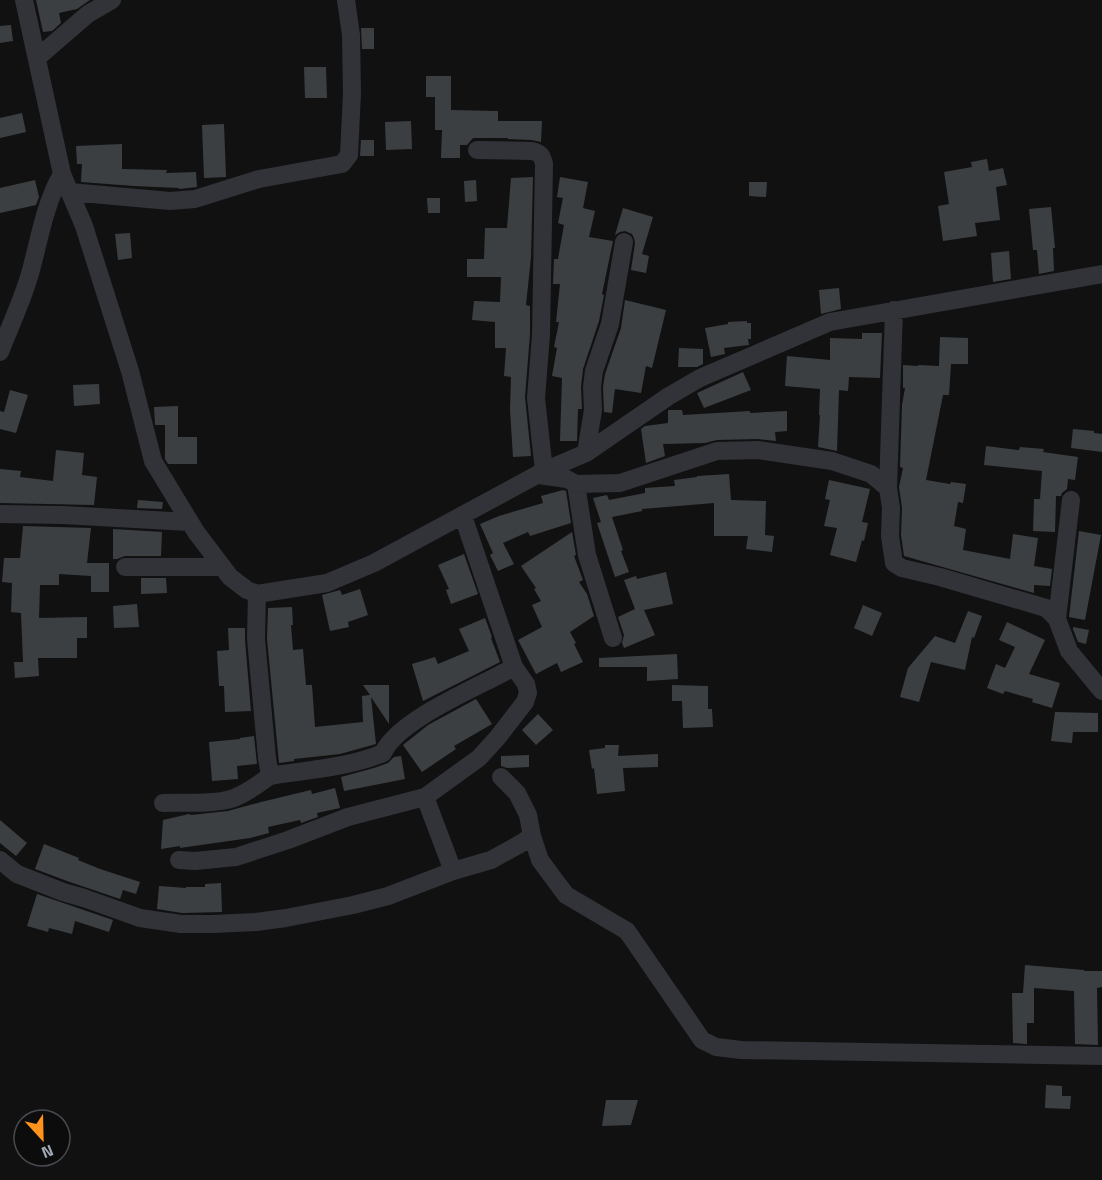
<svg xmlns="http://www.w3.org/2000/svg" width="1102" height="1180" font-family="'Titillium Web',sans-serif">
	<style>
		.building { fill: #3c3f42 }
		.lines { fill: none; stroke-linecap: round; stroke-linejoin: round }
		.minor { stroke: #313338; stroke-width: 18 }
	</style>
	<rect width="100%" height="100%" fill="#111112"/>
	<path class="building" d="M36,0h54l-13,9 -18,4 2,10 -9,8 -9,1z
		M11,25l2,16 -13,2v-17z
		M361,28h13v21h-12z
		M304,67h22l1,31h-22z
		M426,76h25v34l47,1v10h44l-1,21 -9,-2 -24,-1v-1h-35l-6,7h-7v13h-19l1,-28h-7v-33h-9z
		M22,113l4,19 -26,6v-20z
		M411,121l1,28 -26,1 -1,-28z
		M224,124l2,53 -22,1 -2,-53z
		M361,140h13v16h-14z
		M122,144v25l45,1 -1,3 30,-1 1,15 -18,2v-1l-45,-2 -53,-4 1,-18h-5l-1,-18z
		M987,159l2,12 14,-3 4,17 -11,2 4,33 -25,3 2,13 -34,5 -5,-35 11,-2 -5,-32 28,-5 -1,-5z
		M533,177l-2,80 -5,48 4,1v28l-5,63 6,59 -18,1 -3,-47 1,-33 -7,-1 2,-28h-11v-26l-23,-2 2,-19 26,1 1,-25h-34v-18h17l1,-31h22l4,-50z
		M560,177l28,5 -5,26 12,3 -6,26 24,4 -11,53 2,1 -5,26 -16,48 -2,18 1,22h-4l-1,32h-17l2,-63 -10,-2 5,-28 -3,-1 5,-25h-3l4,-38h-7l1,-25h4l6,-34 -6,-2 5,-25 -6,-1z
		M35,180l4,17 -3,8 -36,8v-25z
		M476,180l1,21 -12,1 -1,-21z
		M749,182h18l-1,15 -17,-1z
		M427,198h13v15h-12z
		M1051,207l4,41h-2l1,23 -15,3 -2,-24h-4l-4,-41z
		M623,208l30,9 -11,37 7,2 -3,17 -15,-3 4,-27 -1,-5 -2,-4 -7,-3 -5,1 -5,3z
		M130,233l2,25 -14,2 -3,-26z
		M1009,251l2,28 -18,3 -2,-29z
		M839,288l2,21 -20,5 -2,-24z
		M625,300l41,10 -14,58 -6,-2 -5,27 -26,-4 -3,24 -8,-1 -1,-25 2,-13 16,-46z
		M747,321v2h4v16h-3l1,6 -25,3 1,6 -14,3 -6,-29 23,-4v-2z
		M862,333h20l-2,45 -31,-1 -1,14 -9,-1 -2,61 -19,-4 2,-32h-1l1,-26 -35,-3 2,-30 43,4v-22l32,1z
		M940,337l28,1v26h-17l-2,31h-6l-17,85 24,4 1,-2 15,2 -3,19 -5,-1 -4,24 12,3 -3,21 47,9 3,-25 25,4 -4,28 18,3 -2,17 -16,-1v8l-130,-37 -3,-21 1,-27 -3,-21 4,-19 -3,-1 2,-62 3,-17h-2v-23l15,1v-1l21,1z
		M679,348l24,1v15l-6,3h-19z
		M743,372l8,18 -47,18 -7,-15z
		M99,384l1,20 -26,2 -1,-21z
		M10,390l18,5 -12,38 -16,-4v-18l4,1z
		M178,406v31h19v27h-29l-3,-5v-34h-10l-1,-18z
		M668,410h14l1,5 67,-4v2l37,-2v20l-12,1 1,9 -18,-2 -41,1 -12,3 -42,1 2,12 -19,7 -5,-34 4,-3 23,-3z
		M1073,429l21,2v2l8,1v18l-31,-4z
		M986,446l33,4 1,-3 24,2 -1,3 35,5 -3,23 -7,-1 -1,10 -5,4 -1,3h-5l-1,36 -22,-1 1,-32h6l2,-28 -58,-6z
		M56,450l28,3 -2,22 15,2 -3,28 -94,-2v-34l21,2 -1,6 33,4z
		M729,474l2,26 35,1 -1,34 9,1 -2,16 -26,-3 2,-13h-34v-33l-72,6v2l-30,6 11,33 -2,1 8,21 -14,5 -18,-54 4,-1 -8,-24 14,-3 2,5 36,-7v-5l30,-2 -1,-6 23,-3v-1z
		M829,480l41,9 -8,33 6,1 -4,18 -2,-1 -6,22 -26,-7 7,-27 -13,-2 6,-26 -5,-1z
		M563,490l3,1 5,32 -41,13 -2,-4 -25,11 11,21 -16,7 -8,-16 3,-2 -13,-29 19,-8 44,-13 -2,-7z
		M138,500l25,2 -1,7 -25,-1z
		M23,526l68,2 -4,35h22v29h-18v-16l-32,-2v11h-19l-1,33 48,-1v21h-10v20h-39l1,18 -24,2 -1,-16h9l-2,-49 -10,-1 1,-29 -10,-1 2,-24h16z
		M113,529l49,3 -1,24h-36l-8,3h-4z
		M1079,531l22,4 -16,85 -16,-3z
		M572,532l4,23 -2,1 9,24 -4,2 8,12 7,22 -24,16 6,11 -2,1 9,18 -22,10 -4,-9 -21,11 -18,-34 24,-13 -10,-22 9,-4 -7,-12 2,-1 -15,-22z
		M464,554l14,40 -27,10 -5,-14 3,-1 -11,-24z
		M666,572l7,32 -29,6 11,25 -31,13 -2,-5 2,-8 -6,-18 17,-8 -11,-29 12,-4 1,3z
		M141,578h25l1,15 -26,1z
		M360,589l8,26 -20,7 1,5 -19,4 -8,-36 18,-5 2,5z
		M137,604l2,23 -25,1 -1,-22z
		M863,605l19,8 -10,23 -18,-8z
		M292,607l1,18h-2l2,25 10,-1 3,36h6l3,42 48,-5 -1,-26 8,-1 -7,-10h26v39l-18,-27 5,47 -36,10 -46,5v2l-15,2 -12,-124 1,-31z
		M968,611l14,5 -8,22 -2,-1 -7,33 -34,-8 -12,40 -19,-5 8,-29 27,-32 20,7z
		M485,618l7,19 -1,1 9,24 -77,39 -11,-37 23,-7 3,7 31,-13 -10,-22z
		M1007,622l38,18 -16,34 31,9 -8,25 -20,-6 1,-3 -28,-8 -2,3 -16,-6 9,-24 9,4 10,-21 -16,-7z
		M1073,627l16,3 -3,14 -8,-2 -5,-13z
		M228,628h17v12l6,71 -26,1 -1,-26h-5l-2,-35 12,-1z
		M677,654l1,25 -31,2v-14h-48v-9z
		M672,685l36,1v23h4l1,18 -30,1 -1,-27h-10z
		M476,699l16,25 -38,22 2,3 -34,23 -19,-27 25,-20z
		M1055,712l43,1v19h-25l-1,11 -21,-2z
		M538,714l15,16 -17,15 -14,-15z
		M254,736l3,28 -20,2 1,13 -26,2 -3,-39 31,-3v-1z
		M605,745h14l-1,11 40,-2v13l-35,1 2,23 -28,3 -3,-26 -2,1 -3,-19 16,-2z
		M529,755v12l-22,1 -6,-2v-10z
		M401,756l4,23 -61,12 -3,-14 33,-9 14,-5 6,-6z
		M335,788l5,20 -23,5 1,4 -17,6 -1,-3 -32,7 1,6 -19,5 -70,10v-2l-19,3 2,-29 26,-6 2,1 37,-4 33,-9 50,-12 1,4z
		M0,820l27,23 -11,13 -16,-13z
		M44,844l35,14 -1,2 22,9 40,13 -4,12 -13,-4 -3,9 -53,-18 -32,-12z
		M221,883l1,29 -40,1 -25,-4 2,-23 27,2v-1h19v-3z
		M37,894l76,26 -4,12 -34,-11 -3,13 -23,-6 -1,4 -21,-6z
		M1025,965l59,5v1h18v16l-5,1 1,57 -23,-1 -1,-53 -40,-3v35h-7v21l-14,-1 -1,-50h11z
		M1046,1085l16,1v10h9l-1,13 -25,-1z
		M606,1100h32l-7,25 -29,1z"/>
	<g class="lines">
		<path class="minor" d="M24,0l38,174 22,52 46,145 23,90 43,71 34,45 17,13 10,4 70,-11 47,-20 170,-92 42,-18 83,-57 31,-18 130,-56 272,-48
			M37,58l51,-44 24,-14
			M477,150l55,1c9,2 10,5 12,13l-3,171 -5,63 8,73
			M70,192l100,9 25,-2 64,-20 83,-15 7,-9 3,-62 -1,-58 -5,-35
			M0,352c10,-26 24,-55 31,-82 9,-33 14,-67 31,-96
			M586,453l7,-43 -1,-23 2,-16 16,-47 14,-82
			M539,475l28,4 9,5 44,-1 97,-32 41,-1 74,11 39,13 17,14 3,20 -1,28 4,27 8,5 38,9 106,31 11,11 12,32 33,40
			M576,484l11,71 26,83
			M888,488l6,-178
			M0,514l63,1 126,7
			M125,567h98
			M1057,619l14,-119
			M270,776c36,-6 81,-9 113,-23 15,-34 98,-67 131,-86l-51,-151
			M501,777l16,16 11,22 4,21 8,24 14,19 12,16 61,36 75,109 14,7 25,3 361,6
			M425,797l28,74
			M163,803c21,-1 51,2 71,-5 13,-5 25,-14 36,-22l-3,-18 -11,-119 1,-45
			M0,860l17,14 46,18 21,6 56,20 41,6h32l43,-2 30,-4 67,-13 35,-9 65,-25 38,-11 29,-16 12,-8
			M179,860l16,1 41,-4 52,-17 60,-23 77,-20 54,-39 19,-21 27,-35 3,-9 -2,-9 -12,-17"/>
	</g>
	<g transform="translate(42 1138) rotate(158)"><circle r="28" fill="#0c0c0d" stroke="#474b50" stroke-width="1.5"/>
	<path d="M0-4.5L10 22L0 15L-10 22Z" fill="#ff931c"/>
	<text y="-9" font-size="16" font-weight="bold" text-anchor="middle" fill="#a0a9b4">N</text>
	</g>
</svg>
